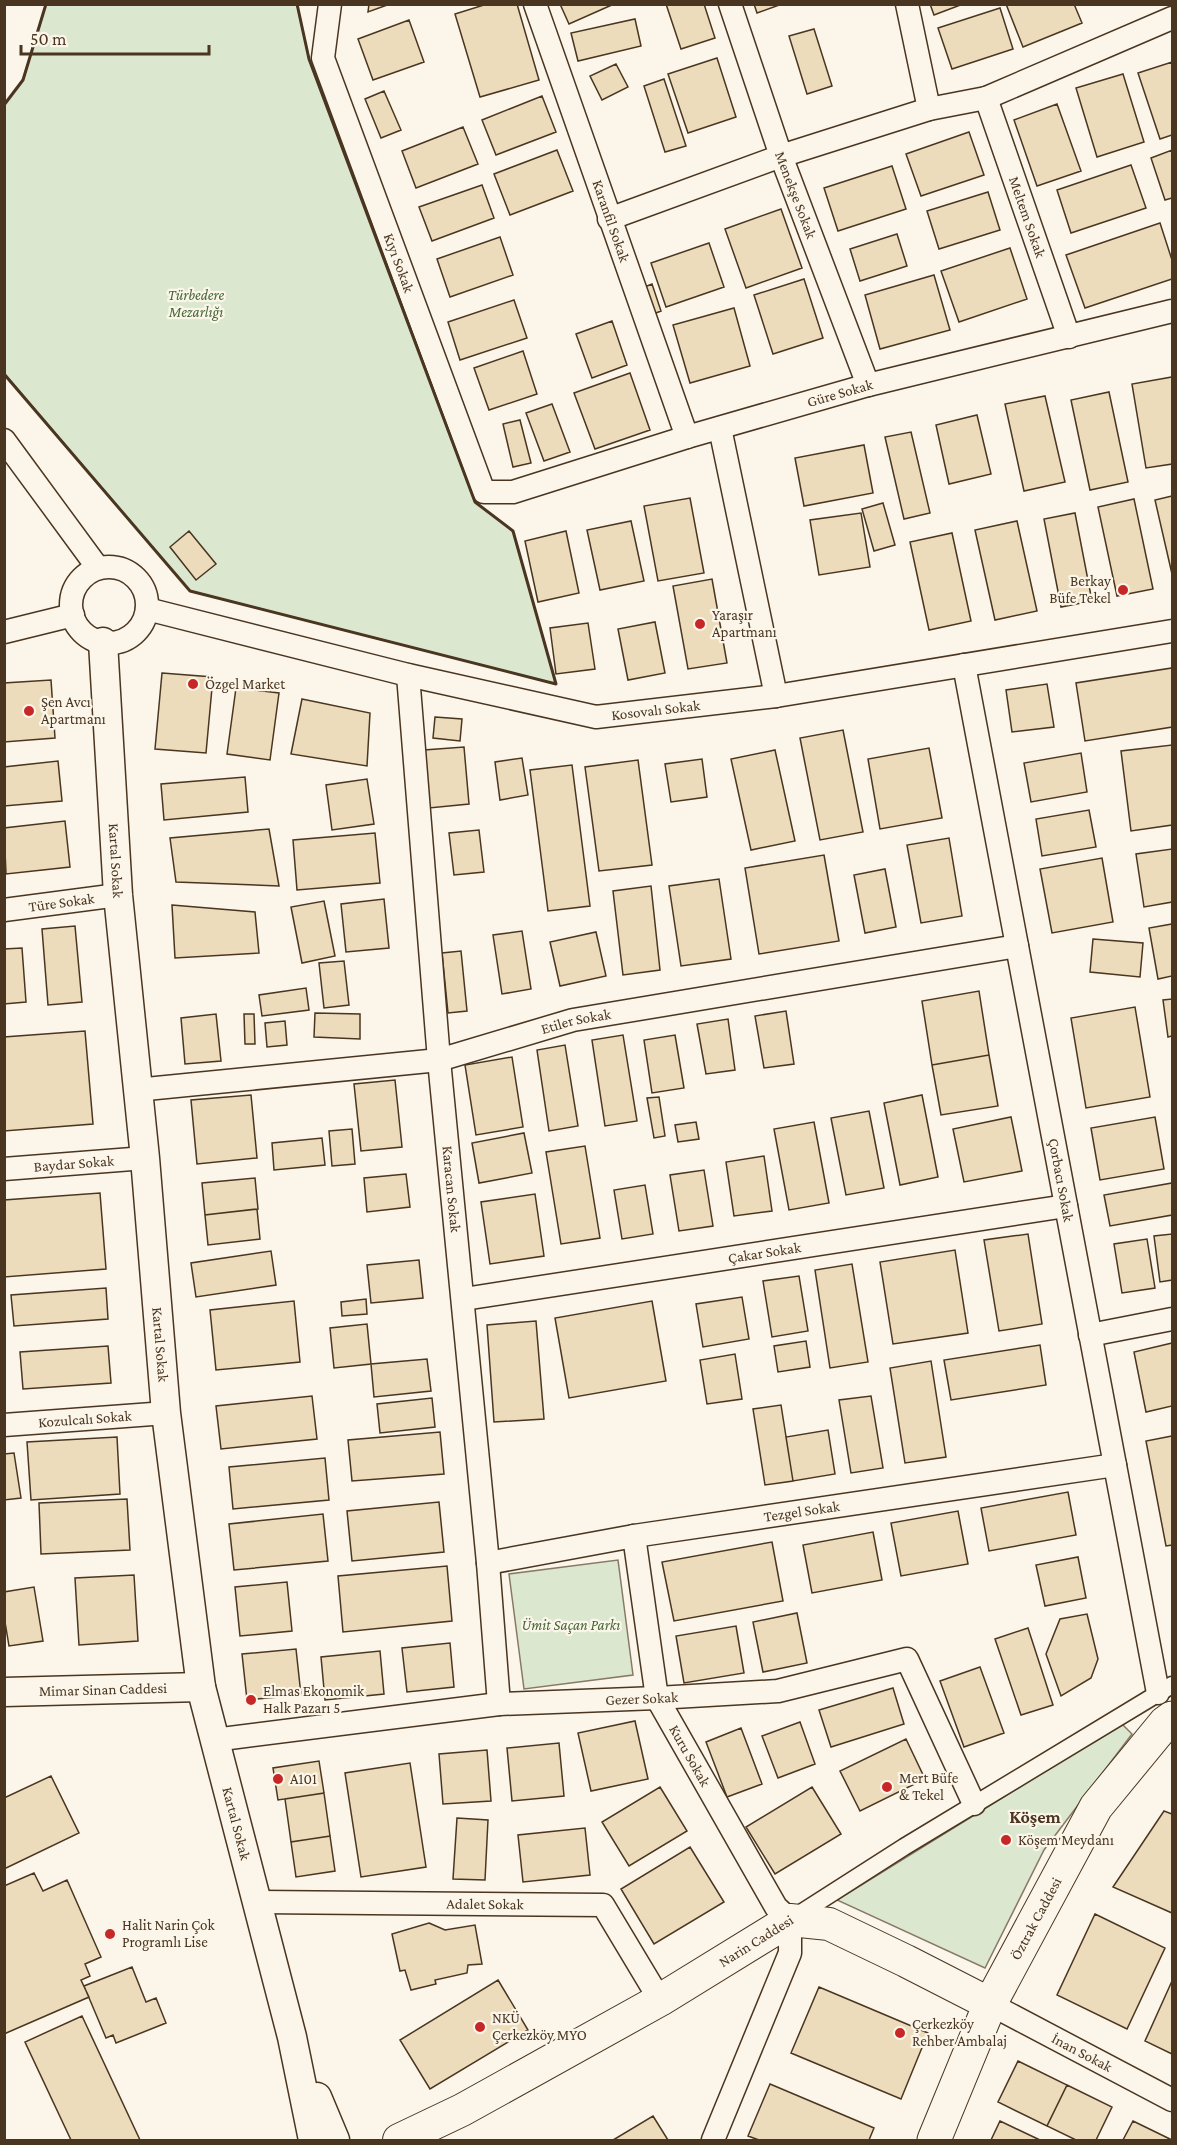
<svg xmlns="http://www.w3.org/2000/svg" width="1177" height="2145" font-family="'Crimson Pro',serif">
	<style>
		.green { fill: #dce7d0; stroke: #887966; stroke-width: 1.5 }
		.building { fill: #ecdcbc; stroke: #4a3520; stroke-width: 1.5 }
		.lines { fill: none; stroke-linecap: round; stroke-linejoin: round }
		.pedestrian-casing { stroke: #4a3520; stroke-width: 19 }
		.minor-casing { stroke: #4a3520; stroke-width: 25 }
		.tertiary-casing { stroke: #4a3520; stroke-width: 31 }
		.secondary-casing { stroke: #4a3520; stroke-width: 34 }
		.primary-casing { stroke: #4a3520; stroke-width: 35 }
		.pedestrian { stroke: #fbf6e9; stroke-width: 16 }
		.minor { stroke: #fbf6e9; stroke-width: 22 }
		.tertiary { stroke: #fbf6e9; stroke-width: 28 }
		.secondary { stroke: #fbf6e9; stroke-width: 32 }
		.primary { stroke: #fbf6e9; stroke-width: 33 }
		.wall { stroke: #4a3520; stroke-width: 3 }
		.poi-dot { fill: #c62828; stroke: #fbf6e9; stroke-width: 2 }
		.labels { text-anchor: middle; stroke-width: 4.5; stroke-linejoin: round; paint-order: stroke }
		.street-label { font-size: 15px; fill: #4a3520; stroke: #fbf6e9 }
		.park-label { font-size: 15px; font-style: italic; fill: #436837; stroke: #fbf6e9 }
		.poi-label { font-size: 15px; fill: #4a3520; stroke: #fbf6e9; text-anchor: start }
		.quarter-label { font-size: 18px; font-weight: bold; fill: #4a3520; stroke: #fbf6e9 }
	</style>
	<rect width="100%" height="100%" fill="#fbf6e9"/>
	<path class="green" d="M46,5h251l12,54 166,443 38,29 43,153 -366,-93 -185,-217 -1,-269 19,-26z
		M618,1560l15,115 -109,14 -15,-115z
		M1122,1724l10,10 -88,116 -59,118 -148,-68z"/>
	<path class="building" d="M369,4h21l-22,8z
		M487,4h30l22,76 -59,17 -25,-83z
		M560,4h54l-45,20z
		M666,4h38l11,34 -34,11z
		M754,4h28l-25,9z
		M930,4h33l-29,11z
		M1006,4h68l8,19 -59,24z
		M1000,8l13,41 -61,20 -14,-41z
		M635,19l6,27 -63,15 -7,-28z
		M409,20l15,42 -51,18 -15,-41z
		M814,29l18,57 -25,8 -18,-58z
		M717,58l19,59 -48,16 -20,-59z
		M1172,62v73l-12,4 -22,-66z
		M616,64l12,23 -26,13 -12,-24z
		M1123,74l21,68 -47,15 -21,-69z
		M664,79l22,67 -21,6 -21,-66z
		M384,91l17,39 -20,8 -16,-39z
		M542,96l14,36 -60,23 -14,-35z
		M1057,104l24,67 -44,15 -23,-66z
		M463,127l15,37 -62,24 -14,-37z
		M969,132l15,43 -63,21 -15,-42z
		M557,150l16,41 -63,24 -16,-41z
		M1172,150v48l-7,2 -14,-42z
		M1131,165l15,43 -75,25 -14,-43z
		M892,166l14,43 -68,22 -14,-43z
		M482,185l12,33 -62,23 -13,-34z
		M988,192l12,38 -61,19 -12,-38z
		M781,209l21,59 -56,20 -21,-59z
		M1160,223l12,37v19l-87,29 -19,-53z
		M897,234l10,32 -47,15 -10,-32z
		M500,237l13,38 -63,22 -13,-38z
		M709,243l15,44 -58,20 -15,-44z
		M1010,248l17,51 -68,23 -18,-51z
		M934,275l16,55 -70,19 -15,-54z
		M804,279l19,59 -50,16 -19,-59z
		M652,284l9,27 -10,4 -9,-27z
		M514,300l13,38 -67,22 -12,-38z
		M734,308l16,58 -60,17 -17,-58z
		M612,321l15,44 -35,13 -16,-44z
		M523,351l14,43 -48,16 -15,-42z
		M630,373l20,57 -55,19 -21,-56z
		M1172,377v87l-26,4 -14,-84z
		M1109,392l19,90 -38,8 -19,-90z
		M1045,396l20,86 -41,9 -19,-87z
		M552,404l18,48 -26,9 -18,-48z
		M977,415l14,59 -42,10 -13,-59z
		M520,420l11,43 -18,4 -10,-43z
		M911,432l19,81 -26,6 -19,-82z
		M864,445l9,48 -69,13 -9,-48z
		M1172,496v78l-17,-74z
		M690,498l14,75 -46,8 -14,-75z
		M1134,499l19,90 -36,7 -19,-89z
		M883,503l12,42 -21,6 -12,-42z
		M861,513l9,54 -51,8 -9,-55z
		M1075,513l17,88 -31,6 -17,-88z
		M631,521l13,60 -44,9 -13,-60z
		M1017,521l20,90 -42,9 -20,-90z
		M189,531l27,33 -20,16 -26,-33z
		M566,531l13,62 -41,9 -13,-61z
		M952,533l19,88 -42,9 -19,-88z
		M712,579l15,84 -39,6 -15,-83z
		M655,622l10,51 -37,7 -10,-51z
		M588,623l7,46 -39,5 -6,-46z
		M1172,668v59l-87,14 -9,-58z
		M162,673l51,4 -7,76 -51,-4z
		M51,680l4,58 -51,4v-59z
		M1047,684l7,43 -42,5 -6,-42z
		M236,688l43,5 -9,67 -43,-6z
		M302,699l68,14 -3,53 -76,-12z
		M435,717l27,2 -2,22 -27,-3z
		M843,730l20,102 -43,8 -20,-102z
		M1172,745v80l-41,6 -10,-80z
		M464,747l5,57 -40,4 -5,-58z
		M929,748l13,70 -62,11 -12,-70z
		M775,750l20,91 -44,9 -20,-91z
		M1081,753l6,39 -56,10 -7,-39z
		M522,758l6,37 -28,5 -5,-38z
		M702,759l5,38 -36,5 -6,-38z
		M638,760l14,105 -53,6 -14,-104z
		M58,761l4,40 -58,5v-39z
		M572,765l18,141 -42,5 -18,-141z
		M245,777l3,35 -84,8 -3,-36z
		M367,779l7,45 -42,6 -6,-45z
		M1089,810l7,37 -54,9 -6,-37z
		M65,821l5,46 -64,7 -2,-46z
		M269,829l10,57 -103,-4 -6,-44z
		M479,830l5,42 -30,3 -5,-42z
		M375,833l5,50 -83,7 -4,-50z
		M949,838l13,78 -41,7 -14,-78z
		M1172,849v53l-28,5 -8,-53z
		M824,855l15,86 -80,13 -14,-86z
		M1102,858l11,64 -61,11 -12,-64z
		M885,869l11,58 -31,6 -11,-58z
		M719,879l12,80 -50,7 -12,-80z
		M651,886l9,84 -37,5 -10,-84z
		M384,899l5,49 -43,4 -5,-48z
		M324,901l11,55 -33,7 -11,-56z
		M172,905l83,7 4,41 -84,5z
		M1172,924v52l-14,3 -9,-51z
		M75,926l7,76 -34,3 -6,-76z
		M522,931l9,58 -29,5 -9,-59z
		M596,932l10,44 -46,10 -10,-44z
		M1093,939l50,4 -3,34 -50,-5z
		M22,948l4,54 -22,2v-55z
		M461,951l6,60 -19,2 -6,-60z
		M344,961l5,44 -25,3 -5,-45z
		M306,988l3,22 -47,6 -3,-21z
		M979,991l10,64 -57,10 -10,-64z
		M1172,999v37l-4,1 -5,-37z
		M1135,1007l15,90 -64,11 -15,-90z
		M786,1011l8,53 -30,4 -9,-52z
		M315,1013l45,1v25l-46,-2z
		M216,1014l5,47 -36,3 -4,-46z
		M244,1014h10l1,30h-10z
		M728,1019l7,51 -29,4 -9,-50z
		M285,1021l2,24 -20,2 -2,-24z
		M85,1031l8,93 -89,7v-94z
		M623,1035l14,86 -32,5 -13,-86z
		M675,1035l9,53 -32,5 -8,-53z
		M565,1045l13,81 -29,5 -12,-81z
		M989,1055l9,51 -57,9 -9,-50z
		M512,1057l11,70 -47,8 -11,-70z
		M395,1080l7,67 -41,4 -7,-67z
		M251,1095l6,63 -60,6 -6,-64z
		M922,1095l16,82 -38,8 -16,-82z
		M659,1097l6,39 -11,2 -7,-40z
		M869,1111l15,77 -38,7 -15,-77z
		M1011,1117l11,54 -58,11 -11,-53z
		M1155,1117l9,52 -64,11 -9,-52z
		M696,1122l3,17 -21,3 -3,-17z
		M814,1122l15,81 -40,7 -15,-81z
		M352,1129l3,35 -23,2 -3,-35z
		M524,1133l8,40 -53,10 -7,-40z
		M322,1138l3,27 -51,5 -2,-27z
		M585,1146l15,92 -39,6 -15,-92z
		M764,1156l8,55 -38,5 -8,-54z
		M704,1170l9,56 -34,5 -9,-56z
		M406,1174l4,33 -43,5 -3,-34z
		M255,1178l3,31 -53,6 -3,-32z
		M1172,1183v32l-62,11 -6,-31z
		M645,1185l8,49 -31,5 -8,-49z
		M100,1193l6,76 -102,8v-77z
		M535,1194l9,62 -54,8 -9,-62z
		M257,1209l3,30 -52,6 -3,-30z
		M1028,1234l14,90 -43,7 -15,-91z
		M1172,1234v46l-12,2 -6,-46z
		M1147,1239l8,49 -33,5 -8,-49z
		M955,1250l13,83 -75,11 -13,-82z
		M271,1251l5,34 -80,12 -5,-34z
		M419,1260l4,38 -52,5 -4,-38z
		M852,1264l16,98 -38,6 -15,-98z
		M799,1276l9,55 -36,6 -9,-56z
		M106,1288l2,31 -94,7 -3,-31z
		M742,1297l7,42 -46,8 -7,-43z
		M366,1299l1,15 -25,2 -1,-14z
		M294,1301l6,61 -84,8 -6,-60z
		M652,1301l14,80 -97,17 -14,-80z
		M536,1321l8,98 -50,3 -7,-97z
		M367,1324l4,40 -37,4 -4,-40z
		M806,1341l4,26 -32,5 -4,-26z
		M1172,1343v63l-26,6 -12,-60z
		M1040,1345l6,40 -95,15 -7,-40z
		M108,1346l3,37 -88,6 -3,-37z
		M735,1354l7,45 -35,5 -7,-44z
		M427,1359l4,32 -57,6 -3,-33z
		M931,1361l15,96 -41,6 -15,-95z
		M312,1396l5,43 -96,10 -5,-43z
		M871,1396l12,72 -32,5 -12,-73z
		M432,1398l3,29 -55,6 -3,-29z
		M781,1405l12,76 -28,4 -12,-76z
		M828,1430l7,44 -42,7 -7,-44z
		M440,1432l4,42 -92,7 -4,-41z
		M1172,1436v109l-6,1 -20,-105z
		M117,1437l3,57 -89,6 -4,-58z
		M14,1453l7,45 -17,2v-46z
		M325,1458l4,42 -96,9 -4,-42z
		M1068,1492l8,43 -87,16 -8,-43z
		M127,1499l3,51 -89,4 -2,-51z
		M439,1502l5,50 -92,9 -5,-50z
		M958,1511l10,53 -67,12 -10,-53z
		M323,1514l5,47 -94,9 -5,-46z
		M873,1532l9,48 -70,13 -9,-48z
		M772,1542l11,59 -109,20 -12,-59z
		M1078,1557l8,41 -41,8 -9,-41z
		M447,1566l5,55 -109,11 -5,-56z
		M134,1575l4,66 -59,4 -4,-67z
		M287,1582l5,49 -52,5 -5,-49z
		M34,1587l9,54 -34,5 -5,-30v-24z
		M797,1613l10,50 -44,9 -10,-50z
		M1087,1614l11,45 -7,19 -30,18 -15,-42 14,-35z
		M736,1626l8,47 -60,10 -8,-47z
		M1028,1628l25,77 -32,10 -26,-76z
		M450,1643l4,44 -47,5 -5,-44z
		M296,1649l5,46 -54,5 -5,-46z
		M380,1651l4,43 -59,6 -4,-43z
		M980,1667l24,66 -40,14 -24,-66z
		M893,1688l11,36 -73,23 -12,-37z
		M635,1721l13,58 -57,12 -13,-58z
		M800,1722l15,42 -37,14 -16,-42z
		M741,1728l21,56 -35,13 -21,-55z
		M906,1739l19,40 -65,32 -20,-40z
		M559,1743l5,53 -52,5 -5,-53z
		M487,1750l4,51 -48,3 -4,-50z
		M319,1761l5,32 -46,7 -5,-32z
		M410,1763l16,104 -65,10 -16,-104z
		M51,1776l28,57 -75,36v-71z
		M660,1787l27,44 -58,35 -27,-44z
		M812,1787l29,47 -66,40 -29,-47z
		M324,1793l6,43 -39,6 -6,-43z
		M1164,1811l8,3v99l-59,-26z
		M457,1818l31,2 -3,60 -32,-1z
		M585,1828l5,47 -67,7 -5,-47z
		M330,1836l5,35 -39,6 -5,-35z
		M690,1847l34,55 -70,42 -33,-55z
		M34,1873l9,18 24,-11 34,77 -16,7 5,12 -9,4 8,17 -85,37v-148z
		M1095,1914l70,34 -38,81 -70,-34z
		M429,1923l16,7 30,-5 7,39 -14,1 -1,8 -32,7 1,4 -25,6 -6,-20 -5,1 -8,-37z
		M132,1967l14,35 10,-4 10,25 -50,20 -3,-8 -7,3 -22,-52z
		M498,1980l30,50 -98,59 -30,-49z
		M1172,1981v73l-27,-13z
		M819,1987l109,46 -27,66 -110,-46z
		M82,2016l58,124h-69l-46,-98z
		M1018,2061l49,24 -20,41 -49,-24z
		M770,2084l104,44 -5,12h-110l-11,-4z
		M1067,2085l45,22 -16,33h-20l-29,-14z
		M653,2116l15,24h-55z
		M1000,2121l40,19h-49z
		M1133,2121l39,19h-49z"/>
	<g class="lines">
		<g class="pedestrian-casing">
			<path id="pedestrian" d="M793,1918l111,-71 268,-162"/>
		</g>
		<g class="minor-casing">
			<g id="minor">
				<path id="s1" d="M330,4l-7,54 161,434h29l174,-55 181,-52 304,-74"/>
				<path id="s2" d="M535,4l152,433"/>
				<path id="s3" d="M730,4l51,152 87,229"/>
				<path d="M907,4l22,105"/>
				<path id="s4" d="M986,98l83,239"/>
				<path d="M609,219l172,-63 148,-47 57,-11 186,-80"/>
				<path d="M720,428l56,268"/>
				<path d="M4,440l94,128"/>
				<circle cx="109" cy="605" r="38"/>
				<path id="s5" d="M147,609l261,66 188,42 180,-21 396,-65"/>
				<path d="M4,632l69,-17"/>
				<path id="s6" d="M964,665l194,1028"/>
				<path id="s7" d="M408,675l31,385 49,503 11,141"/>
				<path id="s8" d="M4,910l114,-15"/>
				<path id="s9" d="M136,1090l303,-30 134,-40 444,-74"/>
				<path id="s10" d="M4,1169l141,-11"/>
				<path id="s11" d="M464,1299l602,-93"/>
				<path d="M1090,1335l82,-16"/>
				<path id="s12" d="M4,1425l162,-12"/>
				<path id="s13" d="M634,1536l23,162 119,209 14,13v33l-77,187"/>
				<path id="s14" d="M488,1563l146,-27 481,-71"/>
				<path id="s15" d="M214,1740l285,-36 158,-6 121,-7 129,-32 67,145"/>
				<path id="s16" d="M259,1902l344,3 57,95"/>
				<path id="s17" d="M990,2004l182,96"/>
			</g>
		</g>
		<g class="tertiary-casing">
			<g id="tertiary">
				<path id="s18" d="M103,642l15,253 27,263 21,255 35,274 91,350 21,103"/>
				<path id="s19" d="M4,1692l197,-5"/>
				<path d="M317,2097l18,43"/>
			</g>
		</g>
		<g class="secondary-casing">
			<path id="secondary" d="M399,2140l63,-30 198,-110 130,-80 39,4 77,37 84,43"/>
		</g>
		<g class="primary-casing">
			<g id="primary">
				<path id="s20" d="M934,2140l56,-136 106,-197 69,-84 7,-5"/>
			</g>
		</g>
		<use href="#pedestrian" class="pedestrian"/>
		<use href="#minor" class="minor"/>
		<use href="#tertiary" class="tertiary"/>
		<use href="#secondary" class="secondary"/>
		<use href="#primary" class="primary"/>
		<path class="wall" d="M4,105l19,-25 23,-76
			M4,374l186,217 366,93 -43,-153 -38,-29 -166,-443 -12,-55"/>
	</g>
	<g class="poi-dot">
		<circle cx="1123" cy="590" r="6"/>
		<circle cx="700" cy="624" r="6"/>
		<circle cx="193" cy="684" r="6"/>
		<circle cx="29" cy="711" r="6"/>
		<circle cx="251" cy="1700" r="6"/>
		<circle cx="278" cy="1779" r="6"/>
		<circle cx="887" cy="1787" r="6"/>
		<circle cx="1006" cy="1840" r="6"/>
		<circle cx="110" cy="1934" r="6"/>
		<circle cx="480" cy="2027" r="6"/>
		<circle cx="900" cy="2033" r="6"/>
	</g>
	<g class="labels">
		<g class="street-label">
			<text dy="5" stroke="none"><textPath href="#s3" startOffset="202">Menekşe Sokak</textPath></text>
			<text dy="5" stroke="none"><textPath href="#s4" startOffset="126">Meltem Sokak</textPath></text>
			<text dy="5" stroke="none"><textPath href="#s2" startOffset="230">Karanfil Sokak</textPath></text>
			<text dy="5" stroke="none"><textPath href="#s1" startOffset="273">Kıyı Sokak</textPath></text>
			<text dy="5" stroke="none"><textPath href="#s1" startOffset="888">Güre Sokak</textPath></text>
			<text dy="5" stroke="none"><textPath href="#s5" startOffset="522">Kosovalı Sokak</textPath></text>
			<text dy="5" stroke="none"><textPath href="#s18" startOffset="219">Kartal Sokak</textPath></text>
			<text dy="5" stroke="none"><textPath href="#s8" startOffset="58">Türe Sokak</textPath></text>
			<text dy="5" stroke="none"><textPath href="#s9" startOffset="447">Etiler Sokak</textPath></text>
			<text dy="5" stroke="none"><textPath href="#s10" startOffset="70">Baydar Sokak</textPath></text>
			<text dy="5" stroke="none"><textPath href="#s6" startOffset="524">Çorbacı Sokak</textPath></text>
			<text dy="5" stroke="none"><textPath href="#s7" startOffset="516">Karacan Sokak</textPath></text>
			<text dy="5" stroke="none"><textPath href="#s11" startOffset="304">Çakar Sokak</textPath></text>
			<text dy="5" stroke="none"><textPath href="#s18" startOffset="705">Kartal Sokak</textPath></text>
			<text dy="5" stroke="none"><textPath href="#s12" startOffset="81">Kozulcalı Sokak</textPath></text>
			<text dy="5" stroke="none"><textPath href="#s14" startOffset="318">Tezgel Sokak</textPath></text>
			<text dy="5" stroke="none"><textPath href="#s19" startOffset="99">Mimar Sinan Caddesi</textPath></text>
			<text dy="5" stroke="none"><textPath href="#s15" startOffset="430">Gezer Sokak</textPath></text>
			<text dy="5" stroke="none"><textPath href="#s13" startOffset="230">Kuru Sokak</textPath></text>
			<text dy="5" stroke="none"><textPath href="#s18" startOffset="1191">Kartal Sokak</textPath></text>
			<text dy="5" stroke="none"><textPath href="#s16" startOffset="226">Adalet Sokak</textPath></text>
			<text dy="5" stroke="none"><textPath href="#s20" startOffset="244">Öztrak Caddesi</textPath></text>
			<text transform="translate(756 1941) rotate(-32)" y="5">Narin Caddesi</text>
			<text dy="5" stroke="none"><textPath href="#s17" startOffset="104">İnan Sokak</textPath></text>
		</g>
		<g class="park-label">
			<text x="196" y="300">Türbedere<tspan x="196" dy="17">Mezarlığı</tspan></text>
			<text x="571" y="1630">Ümit Saçan Parkı</text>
		</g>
		<g class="poi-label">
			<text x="1111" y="586" text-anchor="end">Berkay<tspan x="1111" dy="17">Büfe Tekel</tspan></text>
			<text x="712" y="620">Yaraşır<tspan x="712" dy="17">Apartmanı</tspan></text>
			<text x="205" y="689">Özgel Market</text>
			<text x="41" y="707">Şen Avcı<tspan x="41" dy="17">Apartmanı</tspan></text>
			<text x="263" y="1696">Elmas Ekonomik<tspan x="263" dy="17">Halk Pazarı 5</tspan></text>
			<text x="899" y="1783">Mert Büfe<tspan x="899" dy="17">&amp; Tekel</tspan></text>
			<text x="290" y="1784">A101</text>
			<text x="1018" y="1845">Köşem Meydanı</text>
			<text x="122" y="1930">Halit Narin Çok<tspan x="122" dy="17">Programlı Lise</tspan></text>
			<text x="492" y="2023">NKÜ<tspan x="492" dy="17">Çerkezköy MYO</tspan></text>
			<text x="912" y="2029">Çerkezköy<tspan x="912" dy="17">Rehber Ambalaj</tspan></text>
		</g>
		<g class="quarter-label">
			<text x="1035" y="1823">Köşem</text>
		</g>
	</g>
	<rect width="1177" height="2145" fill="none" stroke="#4a3520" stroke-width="12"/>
	<path d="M21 45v9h188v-9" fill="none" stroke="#4a3520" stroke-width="3"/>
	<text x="30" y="45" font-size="18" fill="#4a3520" stroke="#fbf6e9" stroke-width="4.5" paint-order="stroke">50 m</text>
</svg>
